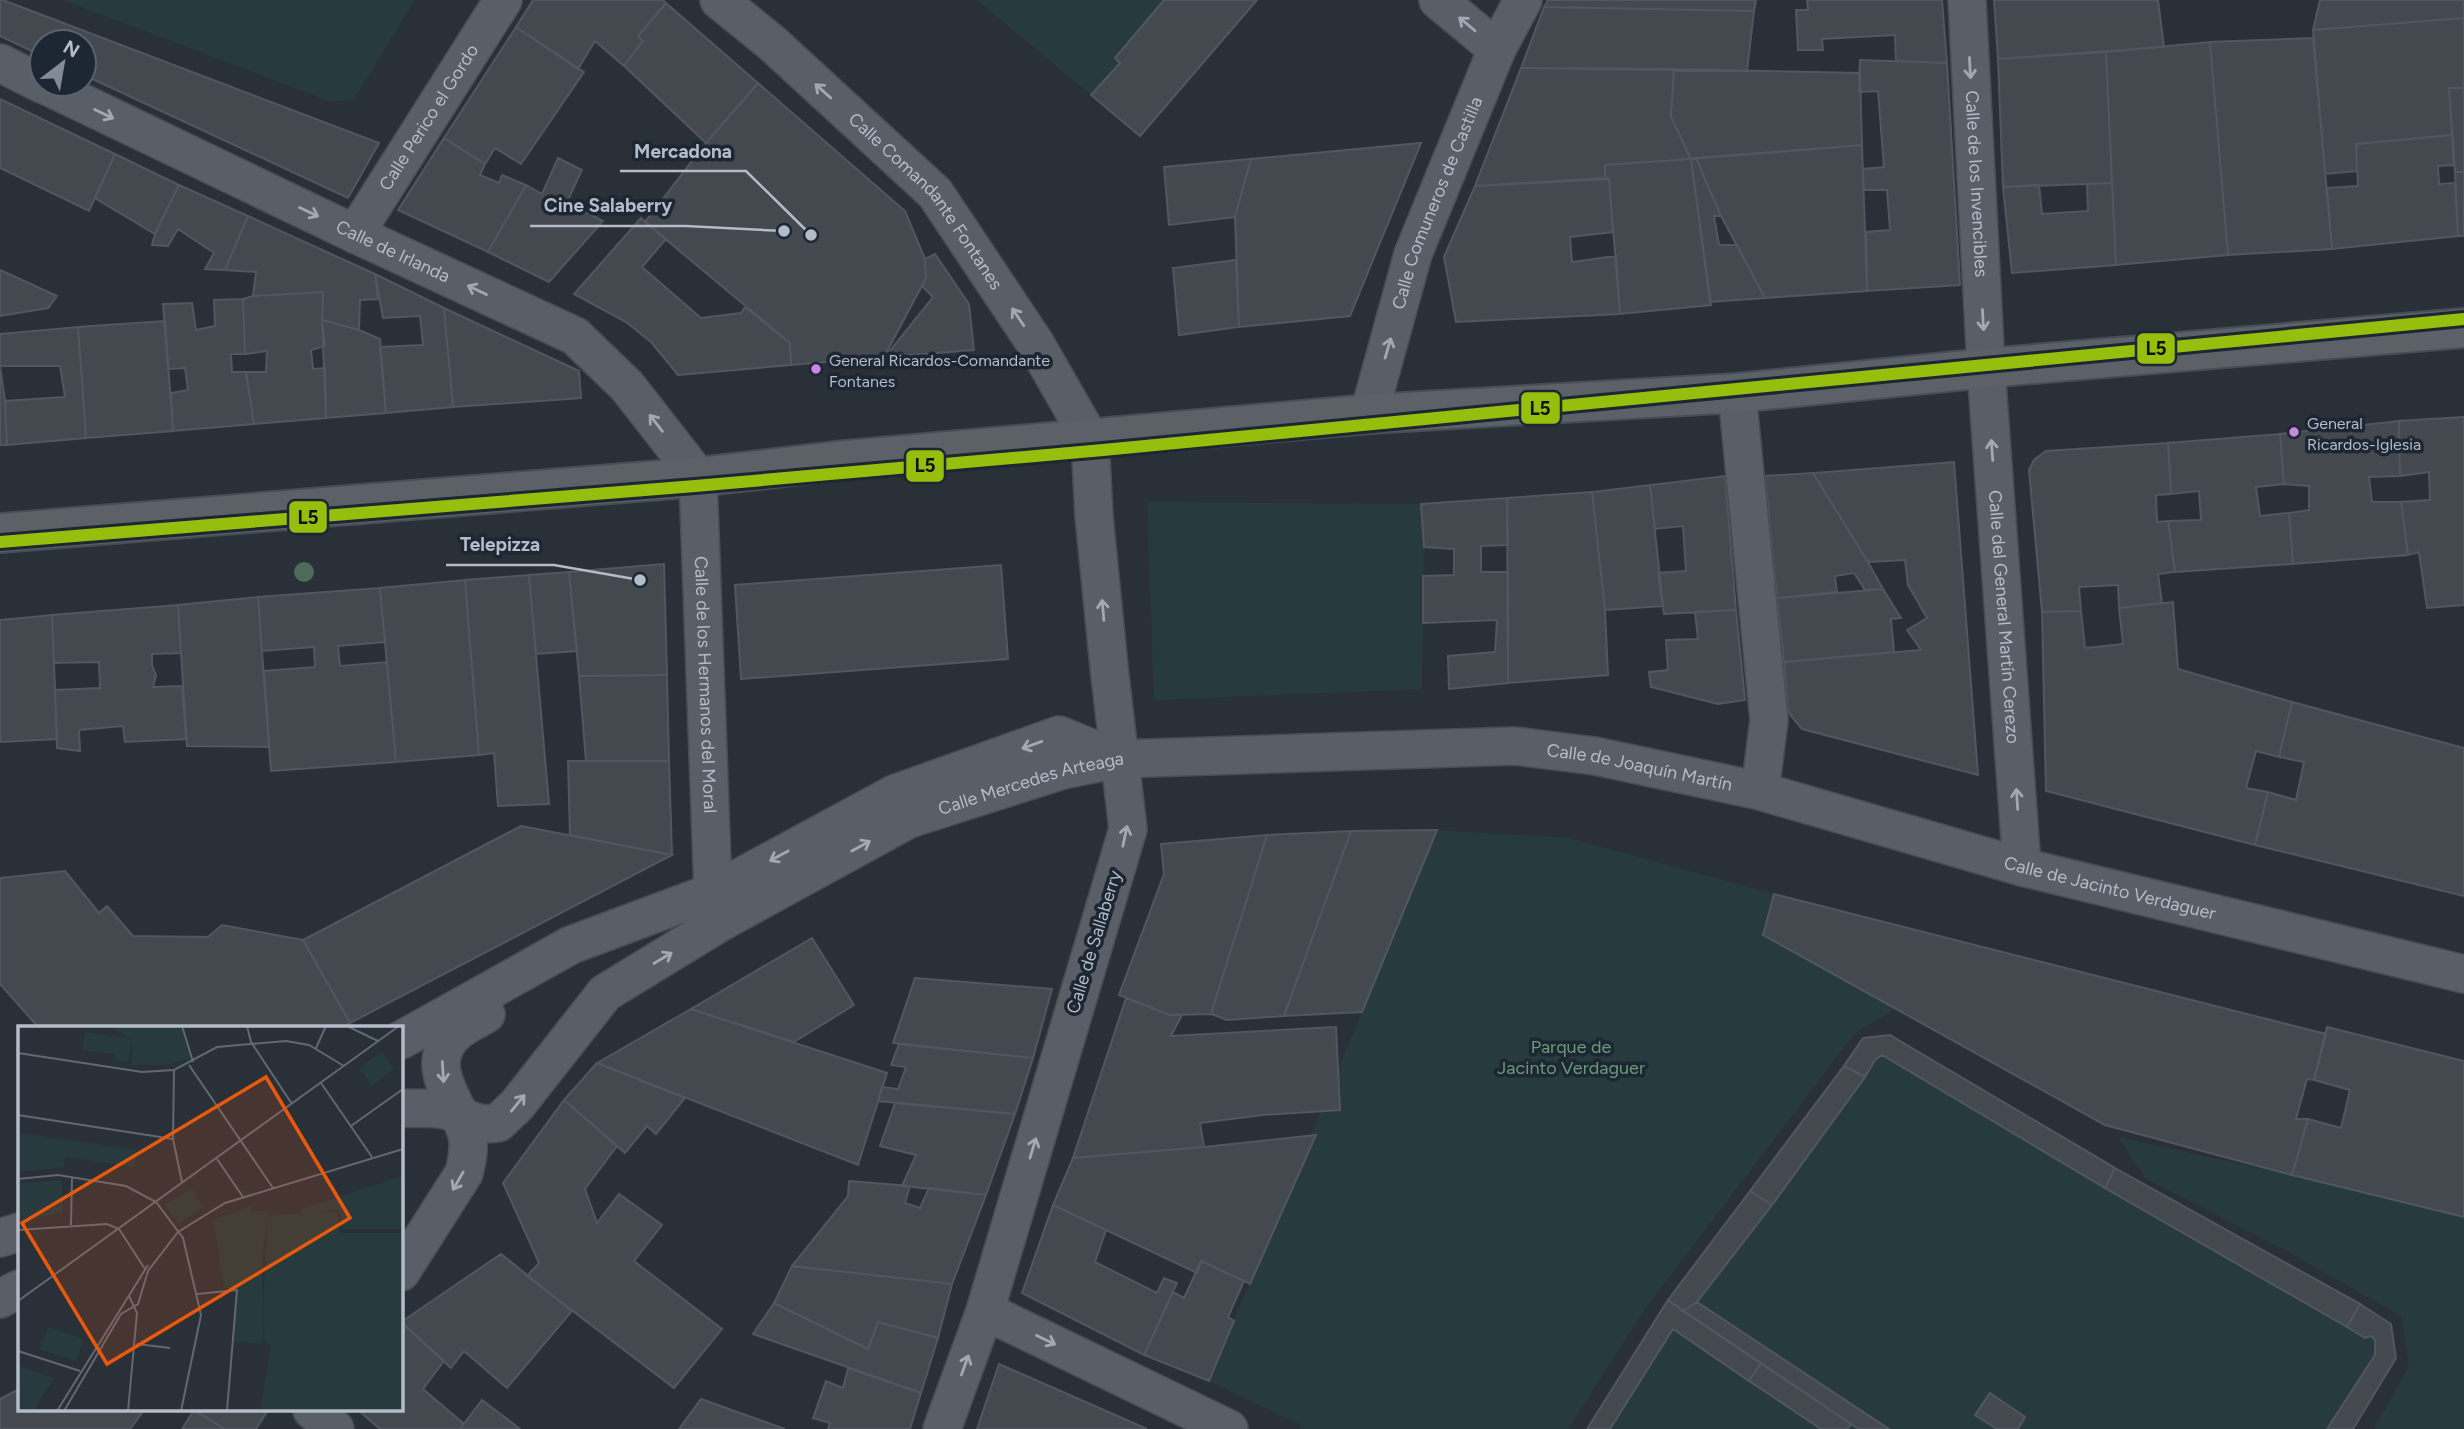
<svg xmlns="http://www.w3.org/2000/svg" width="2464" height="1429" font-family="Figtree,sans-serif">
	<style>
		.green { fill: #273a3e }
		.building { fill: #444950; stroke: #52575f; stroke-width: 2 }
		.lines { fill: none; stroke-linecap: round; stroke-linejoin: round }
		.minor-casing { stroke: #484c53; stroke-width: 40 }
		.primary-casing { stroke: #484c55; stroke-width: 42 }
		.minor { stroke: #5a5e66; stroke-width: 37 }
		.primary { stroke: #5c6168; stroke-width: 38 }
		.metro-1-casing { stroke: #1d2633; stroke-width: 18 }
		.metro-1 { stroke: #96bf0d; stroke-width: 12 }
		.tree { fill: #4e6a5a }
		.oneway { stroke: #a2a9b5 }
		.bus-dot { fill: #c787e3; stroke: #1d2633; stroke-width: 2.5 }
		.labels { text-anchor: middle; stroke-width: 7; stroke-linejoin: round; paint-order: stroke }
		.bus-label { font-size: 16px; fill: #b4bcc9; stroke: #1d2633; text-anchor: start }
		.street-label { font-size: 18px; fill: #b4bcc9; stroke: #1d2633 }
		.park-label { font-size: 18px; fill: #6b9a76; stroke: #1d2633 }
		.inset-road { fill: none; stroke: #616872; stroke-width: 2 }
		.view { fill: #e8590c; fill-opacity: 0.15; stroke: #e8590c; stroke-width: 3.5 }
		.inset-edge { fill: none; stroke: #b4bcc9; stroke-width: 3.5 }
		.leader { fill: none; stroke: #b4bcc9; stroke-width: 2.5 }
		.callout-dot { fill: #b4bcc9; stroke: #1d2633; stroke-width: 2.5 }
		.callout-label { font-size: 19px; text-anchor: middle; font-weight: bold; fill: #b4bcc9; stroke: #1d2633; stroke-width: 7; stroke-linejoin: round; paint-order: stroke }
		.line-badge { stroke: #1d2633; stroke-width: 2.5 }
		.pale-badge-label { font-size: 19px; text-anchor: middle; font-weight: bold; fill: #111 }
	</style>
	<rect width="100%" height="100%" fill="#2a3038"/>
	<path class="green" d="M63,0h352l-61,99 -22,3z
		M977,0h187l-48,58 4,5 -29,32z
		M1147,502l274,2 3,43 -2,142 -268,11z
		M1437,830l132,8 205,56 -10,42 132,73 -41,24 -210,276 -77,120h-268l1,-4 -92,-44z
		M1890,1035l225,133 276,156 5,34 -43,71h-766l81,-129 195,-262z
		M2118,1137l174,38 172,42v212h-90l35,-63 -8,-50 -118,-67 -137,-70z"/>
	<path class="building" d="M0,0h3l376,143 -31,55 -264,-123v-33h-42v14l-42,-20z
		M533,0h130l3,3 -28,33 5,5 -19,25 -29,-25 -17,28 -62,-42z
		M1164,0h93l-117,136 -49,-41 29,-32 -5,-5z
		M1548,0h208l-2,11 -210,-4z
		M1807,0h135l5,63 -51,-2 -1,-26 -73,4 1,11h-25l-2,-40h12z
		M1994,0h164l6,47 -166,12z
		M2320,0h144v18l-151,12z
		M666,3l92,80 -52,60 -82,-77 19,-25 -5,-5z
		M1544,7l210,4 -7,60 -226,-3z
		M2464,18v70h-15l3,47 -96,9 1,27 -32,3 -12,-144z
		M516,27l68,45 -63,92 -26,-16 -10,16 -41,-26z
		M2313,38l19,211 -104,6 -18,-213z
		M2210,42l18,213 -112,10 -10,-213z
		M2106,52l6,131 -109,4 -5,-128z
		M1860,60l87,3 13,222 -93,6 -1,-59 24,-2 -3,-40h-23l-1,-21 21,-2 -6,-76 -19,1z
		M1521,68l153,1 -3,48 20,42 -86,6v13l-130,8z
		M1674,69l186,4 2,72 -171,14 -20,-42z
		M758,83l147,128 20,48 1,19 -42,79 -93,8 -1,-22 -145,-121 61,-79z
		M2449,88h15v84h-9z
		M0,99l115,55 -26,57 -89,-43z
		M2452,135l2,30 -16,1 1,18 16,-1 3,53 -126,13 -5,-61 31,-2 -2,-42z
		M444,138l41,26 -5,11 19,8 3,-8 24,10 -38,67 -90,-42z
		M1421,143l-71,173 -111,11 -4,-110 16,-58z
		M1862,145l5,146 -102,7 -44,-82 -25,-58z
		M115,154l64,31 -24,49 -60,-36z
		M558,158l24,12 -15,32 36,19 -54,61 -61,-30 38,-67 16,9z
		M1696,158l25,58h-7l5,29h18l28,53 -55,4 -19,-143z
		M1251,159l-16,58 -66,8 -5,-58z
		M1691,159l20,146 -91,9 -11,-135 -4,-1v-13z
		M2455,172h9v64h-6z
		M1609,179l4,53 -43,5 2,25 44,-6 4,58 -164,8 -12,-65 31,-71z
		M2112,183l4,82 -104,8 -9,-86 36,-2 3,29 46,-3 -1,-27z
		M179,185l69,31 -23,54 -20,-1 9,-16 -36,-24 -10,17 -16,-1 3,-11z
		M248,216l127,58 3,25 -18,1 -1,30 -37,-10 1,-28 -70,4 3,-24 -31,-2z
		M641,218l25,21 -24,28 59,51 40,-5 4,-6 45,36 1,22 -113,10 -27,-33 -25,-20 -52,-28z
		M935,254l34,50 5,46 -89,7 48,-60 -11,-11 4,-8 -1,-19z
		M1236,260l3,67 -60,8 -6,-67z
		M0,270l57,26 -9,12 -48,8z
		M375,274l69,34 9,99 -67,6 -6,-66 43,-2 -3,-29 -37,2z
		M323,292l-1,28 3,26 -14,4 2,19 12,-1 1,50 -72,6 -8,-52h20l1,-21 -22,3 -2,-55 10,-3z
		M243,299l2,55h-14l1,18h14l8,52 -81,7 -2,-38 17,-3 -3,-22 -17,1 -5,-65 29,-1 4,27 19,-4 -1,-26z
		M444,308l135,63 2,27 -128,9z
		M322,320l37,10 21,9 6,74 -60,5z
		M165,321l8,110 -87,7 -8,-111z
		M78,327l8,111 -79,7 -2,-44 60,-4 -5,-31h-60v-32z
		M0,366l5,35 2,44h-7z
		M2464,417v188l-37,3 -8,-56 -11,3 -7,-53 29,-2 -1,-28 -29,4 -1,-55z
		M2399,421l1,55 -31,1 3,25h29l7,53 -115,9 -4,-51 20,-3v-24l-25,-2 -4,-50z
		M2280,434l4,50 -28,3 4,29 29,-3 4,51 -118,8 -7,-51 33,-1 -2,-29 -28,3 -3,-51z
		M2168,443l3,51 -15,1 1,27 11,-1 7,51 -17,2 4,29 -43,5 -1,-23 -39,2 2,24 -39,1 -13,-142 5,-10 12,-9z
		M1954,462l24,313 -176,-46 -14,-17 -4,-50 137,-12 -14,-20 20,-12 -19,-33 -3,-25 -37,2 -55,-89z
		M1813,473l55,89 15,27 -18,1 -11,-17 -19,3 2,16 -60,6 -12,-122z
		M1725,476l11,134 -72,4 -6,-41 28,-2 -3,-45 -28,3 -5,-44z
		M1650,485l13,121 -58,4 -13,-118z
		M1592,492l13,118 3,65 -100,8 -1,-185z
		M1507,498l1,47 -27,1v26h27v111l-59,6 -1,-33 47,-4 2,-32 -74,3v-47l31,-1v-26l-30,-2 -3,-43z
		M664,564l3,111 -88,1 -10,-104z
		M1001,565l7,94 -267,20 -6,-94z
		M569,572l8,79 -41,3 -7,-79z
		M529,575l20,229 -51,2 -4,-53 -15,2 -14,-175z
		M465,580l14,175 -83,7 -16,-174z
		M380,588l5,54 -47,4 2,20 47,-4 9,100 -125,9 -7,-100 51,-4 -1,-20 -52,4 -4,-54z
		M1883,589l18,29 -10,1 3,33 -110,10 -7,-64z
		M258,597l11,150 -82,-1 -9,-141z
		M2173,602l5,67 114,33 -13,55 -23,-6 -10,37 22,4 -13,53 -209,-54 -4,-179 39,-1 4,37 38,-4 -4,-36z
		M178,605l3,48 -29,1v11l4,10 -3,12 29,-1 4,53 -61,3 -2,-16 -44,4 1,21 -23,-3 -2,-58 45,-2 -1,-26 -45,1 -2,-48z
		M1736,610l9,90 -27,4 -67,-17 -2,-15 19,-2 -2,-30 32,-1 -3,-27z
		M52,615l5,124 -57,3v-122z
		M667,675l2,86h-83l-7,-85z
		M2292,702l172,46v148l-209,-51 13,-53 28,8 8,-38 -25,-5z
		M568,761h101l3,94 -102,-20z
		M521,826l151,29 -322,168 -47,-83z
		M1437,830l-75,182 -78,4 67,-185z
		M1351,831l-67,185 -57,4 -16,-6 56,-179z
		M1267,835l-56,179 -41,1 -51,-20 45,-121 -3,-30z
		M65,871l34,42 8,-7 26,30 75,1 14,-12 81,15 47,83 -10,5h-301l-39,-44v-106z
		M1774,894l552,140 -12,46 -7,-1 -11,40h12l-16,56 -187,-50 -342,-190z
		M812,938l42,67 -60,37 -103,-33z
		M915,978l137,11 -19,69 -140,-15z
		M1126,998l44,17h12l-11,21 165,-9 4,83 -78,5 -62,8 4,24 -131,11z
		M691,1009l196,64 -29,92 -261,-102z
		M2327,1027l137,34v156l-172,-42 16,-56 33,9 9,-38 -36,-10z
		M1890,1035l225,133 -10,20 -223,-133 -7,5 -10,17 -21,-11 19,-28z
		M899,1044l134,14 -18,56 -137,-13 4,-14 16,2 8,-22 -15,-2z
		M597,1063l88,35 -29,36 -9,-8 -22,27 -61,-53z
		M1844,1066l21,11 -93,128 -22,-14z
		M564,1100l53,46 -32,43 12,34 22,-29 43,31 -28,36 88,68 -48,59 -147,-112 12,-13 -36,-80z
		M895,1103l120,11 -29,81 -84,-9 14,-31 -36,-9z
		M1316,1135l-66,149 -49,-23 -4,12 -144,-68 20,-47 131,-11z
		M2115,1168l245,136 -13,23 -242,-139z
		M849,1181l61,5 -5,17 15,5 9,-20 57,7 -34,89 -160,-18 56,-70z
		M1750,1191l22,14 -75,97 -14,9 -15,-11z
		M1053,1205l53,25 -11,32 62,31 7,-15 13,5 -33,72 -122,-62z
		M501,1254l71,57 -65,77 -43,-37 -13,17 -50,-46z
		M1201,1261l43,20 -16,36 6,4 -25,60 -65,-26 29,-63 11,6z
		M792,1266l160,18 -14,54 -60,-16 -10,27 -94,-46z
		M1668,1300l93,63 -12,18 -76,-52 -63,100h-23z
		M1697,1302l192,127h-30l-8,-5 -168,-113z
		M774,1303l94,46 10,-27 60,16 -17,55 -168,-59z
		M2360,1304l31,20 5,34 -43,71h-26l48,-74v-15l-4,-4 -6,2 -18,-11z
		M401,1322l43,39 -21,28 41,35 -4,5h-80l-22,-19h43z
		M1761,1363l90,61 -4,5h-26l-72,-48z
		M999,1364l148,65h-170z
		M848,1368l73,25 -11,36h-82l2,-6 -17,-5 13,-37 17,7z
		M19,1389v21h125l-14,19h-130v-30z
		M1990,1393l35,24 -7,12h-21l-22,-14z
		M701,1399l84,30h-106z
		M482,1400l38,29h-60z
		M194,1410h74l-12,19h-31z
		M194,1410l31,19h-43z"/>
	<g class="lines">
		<g class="minor-casing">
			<g id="minor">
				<path id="s1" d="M719,0l54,44 162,149 100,150 55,96 4,77 15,151 19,162 -143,482 -43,118"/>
				<path d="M1438,0l59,49"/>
				<path id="s2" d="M1967,0l19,368 36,499"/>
				<path d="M0,63l42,21"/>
				<path id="s3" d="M43,84l312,150 220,102 52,50 71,91 15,415"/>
				<path id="s4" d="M355,234l148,-234"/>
				<path d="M1737,393l32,327 -9,71"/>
				<path id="s5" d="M1369,414l44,-160 84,-205 26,-49"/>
				<path d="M401,1040l170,-95 142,-53 181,-98 165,-59 59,24"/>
				<path id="s6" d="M401,1108c14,1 30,-1 44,2 23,5 25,17 53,13l19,-18 88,-112 116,-71 188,-103 154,-49 55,-11 397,-13 80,10 165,35 262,76 442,107"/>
				<path d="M0,1238l19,-6"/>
				<path d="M401,1272l63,-99c3,-12 6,-25 3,-38 -9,-34 -48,-72 -9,-104 8,-7 19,-11 28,-17"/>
				<path d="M0,1299l19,-10"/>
				<path d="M985,1311l244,118"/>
				<path d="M312,1410l23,19"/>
			</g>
		</g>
		<g class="primary-casing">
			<path id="primary" d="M0,533l698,-56 137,-16 534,-47 368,-21 249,-25 478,-40"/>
		</g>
		<use href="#minor" class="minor"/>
		<use href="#primary" class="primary"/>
		<g class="metro-1-casing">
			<path id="metro-1" d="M0,542l695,-56 408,-36 1361,-131"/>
		</g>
		<use href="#metro-1" class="metro-1"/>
	</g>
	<circle class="tree" cx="304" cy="572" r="10"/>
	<defs><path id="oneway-shaft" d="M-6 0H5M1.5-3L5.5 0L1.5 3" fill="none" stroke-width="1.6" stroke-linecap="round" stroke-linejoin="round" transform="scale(1.75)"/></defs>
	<g class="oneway">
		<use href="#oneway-shaft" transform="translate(1467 24) rotate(-140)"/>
		<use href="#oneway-shaft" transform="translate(1970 68) rotate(87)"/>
		<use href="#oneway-shaft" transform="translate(823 91) rotate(-138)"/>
		<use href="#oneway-shaft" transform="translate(104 114) rotate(26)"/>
		<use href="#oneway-shaft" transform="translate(309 212) rotate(26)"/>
		<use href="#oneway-shaft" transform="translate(477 290) rotate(-155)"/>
		<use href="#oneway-shaft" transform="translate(1018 317) rotate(-124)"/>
		<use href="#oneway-shaft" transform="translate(1983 320) rotate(87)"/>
		<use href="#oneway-shaft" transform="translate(1388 348) rotate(-74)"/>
		<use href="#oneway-shaft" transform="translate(656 423) rotate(-128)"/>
		<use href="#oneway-shaft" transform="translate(1992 450) rotate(-94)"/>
		<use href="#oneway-shaft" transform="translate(1103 610) rotate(-95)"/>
		<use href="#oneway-shaft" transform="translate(1032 745) rotate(160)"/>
		<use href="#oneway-shaft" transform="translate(2017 799) rotate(-94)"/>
		<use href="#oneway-shaft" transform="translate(1125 836) rotate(-78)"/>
		<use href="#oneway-shaft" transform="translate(861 846) rotate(-29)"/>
		<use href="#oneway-shaft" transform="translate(779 856) rotate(152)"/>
		<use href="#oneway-shaft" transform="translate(663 958) rotate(-31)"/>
		<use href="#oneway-shaft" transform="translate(443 1072) rotate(86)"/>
		<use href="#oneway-shaft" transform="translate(518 1103) rotate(-51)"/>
		<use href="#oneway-shaft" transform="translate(1033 1148) rotate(-73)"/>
		<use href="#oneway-shaft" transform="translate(458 1181) rotate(120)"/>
		<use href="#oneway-shaft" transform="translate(1046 1340) rotate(26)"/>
		<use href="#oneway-shaft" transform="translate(965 1365) rotate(-70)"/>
	</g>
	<g class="bus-dot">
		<circle cx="816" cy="369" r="6"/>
		<circle cx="2294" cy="432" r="6"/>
	</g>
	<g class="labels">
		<g class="bus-label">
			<text x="829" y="366">General Ricardos-Comandante<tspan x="829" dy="21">Fontanes</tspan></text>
			<text x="2307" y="429">General<tspan x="2307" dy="21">Ricardos-Iglesia</tspan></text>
		</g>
		<g class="street-label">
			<text dy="6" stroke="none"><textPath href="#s4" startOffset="138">Calle Perico el Gordo</textPath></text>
			<text dy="6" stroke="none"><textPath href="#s2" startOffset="184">Calle de los Invencibles</textPath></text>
			<text dy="6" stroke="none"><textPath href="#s1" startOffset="290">Calle Comandante Fontanes</textPath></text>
			<text dy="6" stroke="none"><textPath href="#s5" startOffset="222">Calle Comuneros de Castilla</textPath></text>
			<text dy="6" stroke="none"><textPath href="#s3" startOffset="388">Calle de Irlanda</textPath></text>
			<text dy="6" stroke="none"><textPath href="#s2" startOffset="618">Calle del General Martín Cerezo</textPath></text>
			<text dy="6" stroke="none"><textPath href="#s3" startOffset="984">Calle de los Hermanos del Moral</textPath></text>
			<text dy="6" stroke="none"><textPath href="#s6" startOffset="1360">Calle de Joaquín Martín</textPath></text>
			<text dy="6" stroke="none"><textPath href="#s6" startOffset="746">Calle Mercedes Arteaga</textPath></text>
			<text dy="6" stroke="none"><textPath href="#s6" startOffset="1846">Calle de Jacinto Verdaguer</textPath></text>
			<text transform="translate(1094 942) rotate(-73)" y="6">Calle de Sallaberry</text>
		</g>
		<g class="park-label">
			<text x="1571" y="1053">Parque de<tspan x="1571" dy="21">Jacinto Verdaguer</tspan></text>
		</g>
	</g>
	<g transform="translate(18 1026)">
		<rect width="385" height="385" fill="#2a3038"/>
		<path d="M89,0h74l9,33 -24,6h-34v-24l-4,22 -14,-2 1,-7 -33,-4 3,-18 47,7zM364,26l12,17 -22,16 -13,-17zM0,107l119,17 -2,17 -70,-10 -1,10 -46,5zM385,150v53h-61l-1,-14 -3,-5 -22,2h21l3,21h63v178h-143l11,-66 -6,-2 -2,-29 5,-99 35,-2 -4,-3zM44,154l1,32 -45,10 1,-39zM174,162l11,19 -25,17 -13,-20zM232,180l2,5 17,-1 -7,45 1,89 -31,-3 5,-51 -13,-2 -11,-68zM31,301l35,12 -8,22 -37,-12zM0,340l36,12 -21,33h-15z" fill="#273a3e"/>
		<path class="inset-road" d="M164,0l11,36M229,0l4,16 41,62M329,0l31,15M298,22l10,-22M0,27l124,19 32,-2 43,-23 69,-6 23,4 35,21M171,39l84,123M156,44l-1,69 9,43M303,57l51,74M0,89l155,24M333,100l52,-37M199,133l26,38M0,153l40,-4 68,11 30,16 27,36 18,77 -20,96M53,199l1,-48M0,204l89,-6 12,5 26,40M179,268l40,-4 -10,121M0,275l381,-275M119,318l33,4M0,325l62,20M39,385l91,-146M46,385l57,-97 17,-10 10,-33 30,-39 47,-29 178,-54M110,385l9,-98 -8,-17"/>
		<path class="view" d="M248,51l84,141 -243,146 -85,-141z"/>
		<rect width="385" height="385" class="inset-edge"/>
	</g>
	<path class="leader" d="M811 235L746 171H620M784 231L686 226H530M640 580L554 565H446"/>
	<g class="callout-dot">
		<circle cx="811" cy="235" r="7"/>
		<circle cx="784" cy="231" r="7"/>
		<circle cx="640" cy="580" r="7"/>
	</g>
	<g class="callout-label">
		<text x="683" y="158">Mercadona</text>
		<text x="608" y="212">Cine Salaberry</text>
		<text x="500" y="551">Telepizza</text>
	</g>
	<g class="line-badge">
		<rect x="2136" y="332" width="40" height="33" rx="7" fill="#96bf0d"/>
		<rect x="1520" y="391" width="41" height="34" rx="7" fill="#96bf0d"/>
		<rect x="905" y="449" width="40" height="34" rx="7" fill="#96bf0d"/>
		<rect x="288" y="500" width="40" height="34" rx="7" fill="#96bf0d"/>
	</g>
	<g class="pale-badge-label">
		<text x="2156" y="355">L5</text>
		<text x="1540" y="415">L5</text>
		<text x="925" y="472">L5</text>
		<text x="308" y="524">L5</text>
	</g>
	<g transform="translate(63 63) rotate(31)"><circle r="33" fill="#1d2633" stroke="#59626f" stroke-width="2"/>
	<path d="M0-5L12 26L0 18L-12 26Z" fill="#848b96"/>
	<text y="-10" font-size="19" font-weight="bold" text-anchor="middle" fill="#b4bcc9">N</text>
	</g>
</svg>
